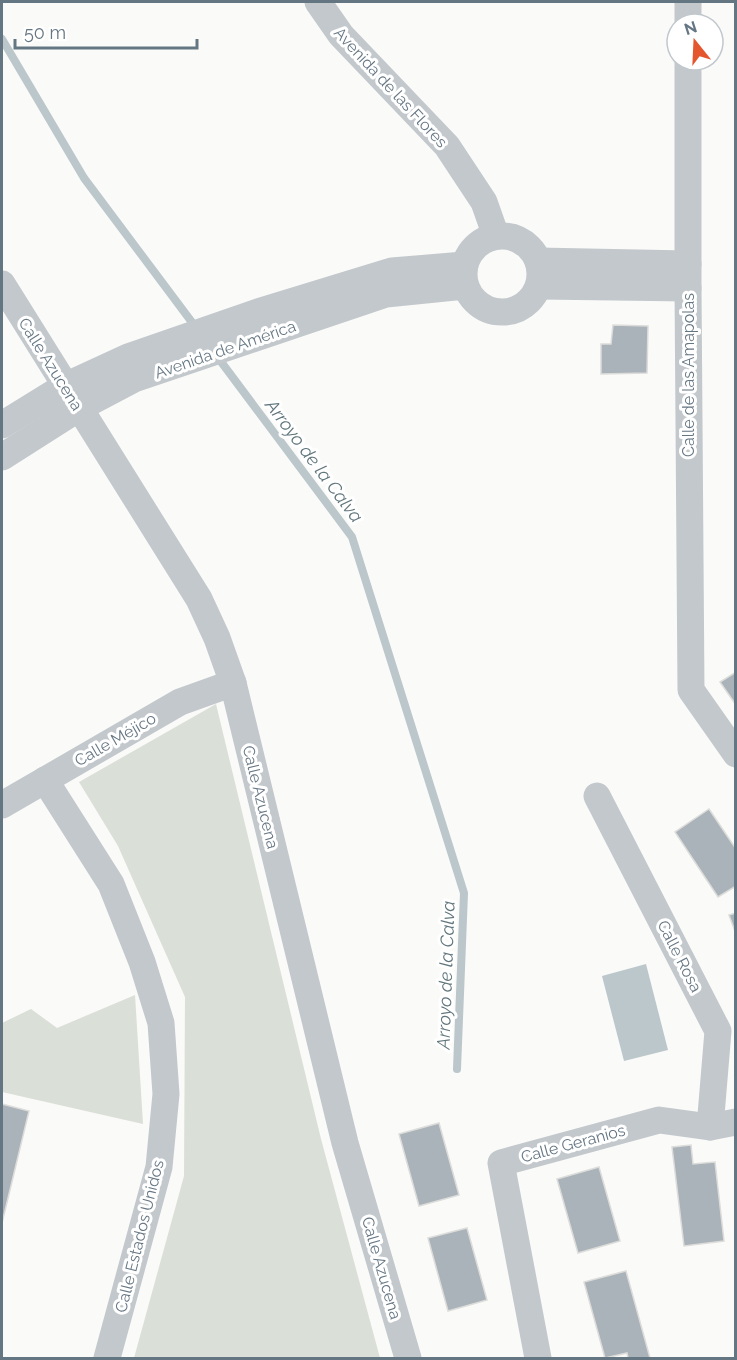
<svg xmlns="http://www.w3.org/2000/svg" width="737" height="1360" viewBox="0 0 737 1360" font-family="Raleway,sans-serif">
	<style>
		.green { fill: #dadfd7 }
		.water { fill: #bbc7cb }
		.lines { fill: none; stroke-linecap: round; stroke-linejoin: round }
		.stream { stroke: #bbc7cb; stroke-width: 8 }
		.building { fill: #aab3b9; stroke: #dcdcda; stroke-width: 1.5 }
		.street { stroke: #c3c8cc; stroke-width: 27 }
		.labels { text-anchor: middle; stroke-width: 6; stroke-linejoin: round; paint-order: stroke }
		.street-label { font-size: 16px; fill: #657683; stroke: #fff }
		.water-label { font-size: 18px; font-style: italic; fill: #60757c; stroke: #fff }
	</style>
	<rect width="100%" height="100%" fill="#fafaf8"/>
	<g class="green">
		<polygon points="216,704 321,1139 380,1358 134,1358 184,1176 185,997 118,846 79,782"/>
		<polygon points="135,995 143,1124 2,1092 2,1023 31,1009 57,1028"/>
	</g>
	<polygon class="water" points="646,964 668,1050 624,1061 602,976"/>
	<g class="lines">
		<g class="stream">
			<polyline points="2,39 84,178 197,329"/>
			<polyline points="216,355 352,537 464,893 457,1069"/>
		</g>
	</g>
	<g class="building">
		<polygon points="613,325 648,326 647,373 601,374 601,344 611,344"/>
		<polygon points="736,672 736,705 720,682"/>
		<polygon points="709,809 736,849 736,886 718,897 675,832"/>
		<polygon points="736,913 736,934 729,915"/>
		<polygon points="2,1104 29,1111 2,1223"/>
		<polygon points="439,1123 459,1195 419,1206 399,1134"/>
		<polygon points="691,1145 693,1164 715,1162 724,1241 684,1246 672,1147"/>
		<polygon points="599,1167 620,1241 578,1253 557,1179"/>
		<polygon points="467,1228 487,1300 448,1311 428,1238"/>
		<polygon points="626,1271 650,1358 628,1358 627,1353 605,1358 584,1282"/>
	</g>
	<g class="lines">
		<g class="street">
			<polyline points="318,2 341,35 447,146 484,202 496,236"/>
			<polyline points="688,24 688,2"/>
			<polyline points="688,60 688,288 691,690 736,754"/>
			<circle cx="502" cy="274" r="38"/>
			<polyline points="538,261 688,264"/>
			<polyline points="2,284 199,599 217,638 233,683 345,1143 408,1358"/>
			<polyline points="539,286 688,288"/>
			<polyline points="2,425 65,386 128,357 258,312 392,271 464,265"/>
			<polyline points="2,457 79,408 134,379 386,294 465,286"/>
			<polyline points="45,780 111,884 142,962 161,1023 166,1094 159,1167 107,1358"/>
			<polyline points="597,796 718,1031 710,1127"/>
			<polyline points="2,805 180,702 233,683"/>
			<polyline points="538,1358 501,1163 659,1120 710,1127 736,1122"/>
		</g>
	</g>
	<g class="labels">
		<g class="street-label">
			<text transform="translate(391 87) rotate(47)" y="6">Avenida de las Flores</text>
			<text transform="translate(225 349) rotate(-19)" y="6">Avenida de América</text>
			<text transform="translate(51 364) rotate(58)" y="6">Calle Azucena</text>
			<text transform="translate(688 375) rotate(-90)" y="6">Calle de las Amapolas</text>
			<text transform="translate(115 739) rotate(-30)" y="6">Calle Méjico</text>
			<text transform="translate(261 797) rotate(76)" y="6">Calle Azucena</text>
			<text transform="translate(680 956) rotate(63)" y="6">Calle Rosa</text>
			<text transform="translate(573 1143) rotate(-15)" y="6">Calle Geranios</text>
			<text transform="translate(139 1236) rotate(-76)" y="6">Calle Estados Unidos</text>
			<text transform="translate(382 1268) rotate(74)" y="6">Calle Azucena</text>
		</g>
		<g class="water-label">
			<text transform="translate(314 461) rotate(53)" y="6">Arroyo de la Calva</text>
			<text transform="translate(446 975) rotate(-88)" y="6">Arroyo de la Calva</text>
		</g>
	</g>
	<rect width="737" height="1360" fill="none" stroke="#657683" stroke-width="6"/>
	<g transform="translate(695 42) rotate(342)"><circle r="28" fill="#ffffff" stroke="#c1c8cd" stroke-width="1.5"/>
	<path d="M0-4.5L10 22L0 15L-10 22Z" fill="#e4572e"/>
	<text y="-9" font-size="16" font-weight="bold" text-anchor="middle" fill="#657683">N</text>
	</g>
	<path d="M15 39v9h182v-9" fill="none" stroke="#657683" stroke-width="3"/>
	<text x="24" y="39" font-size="18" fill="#657683" stroke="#ffffff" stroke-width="4.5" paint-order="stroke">50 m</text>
</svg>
